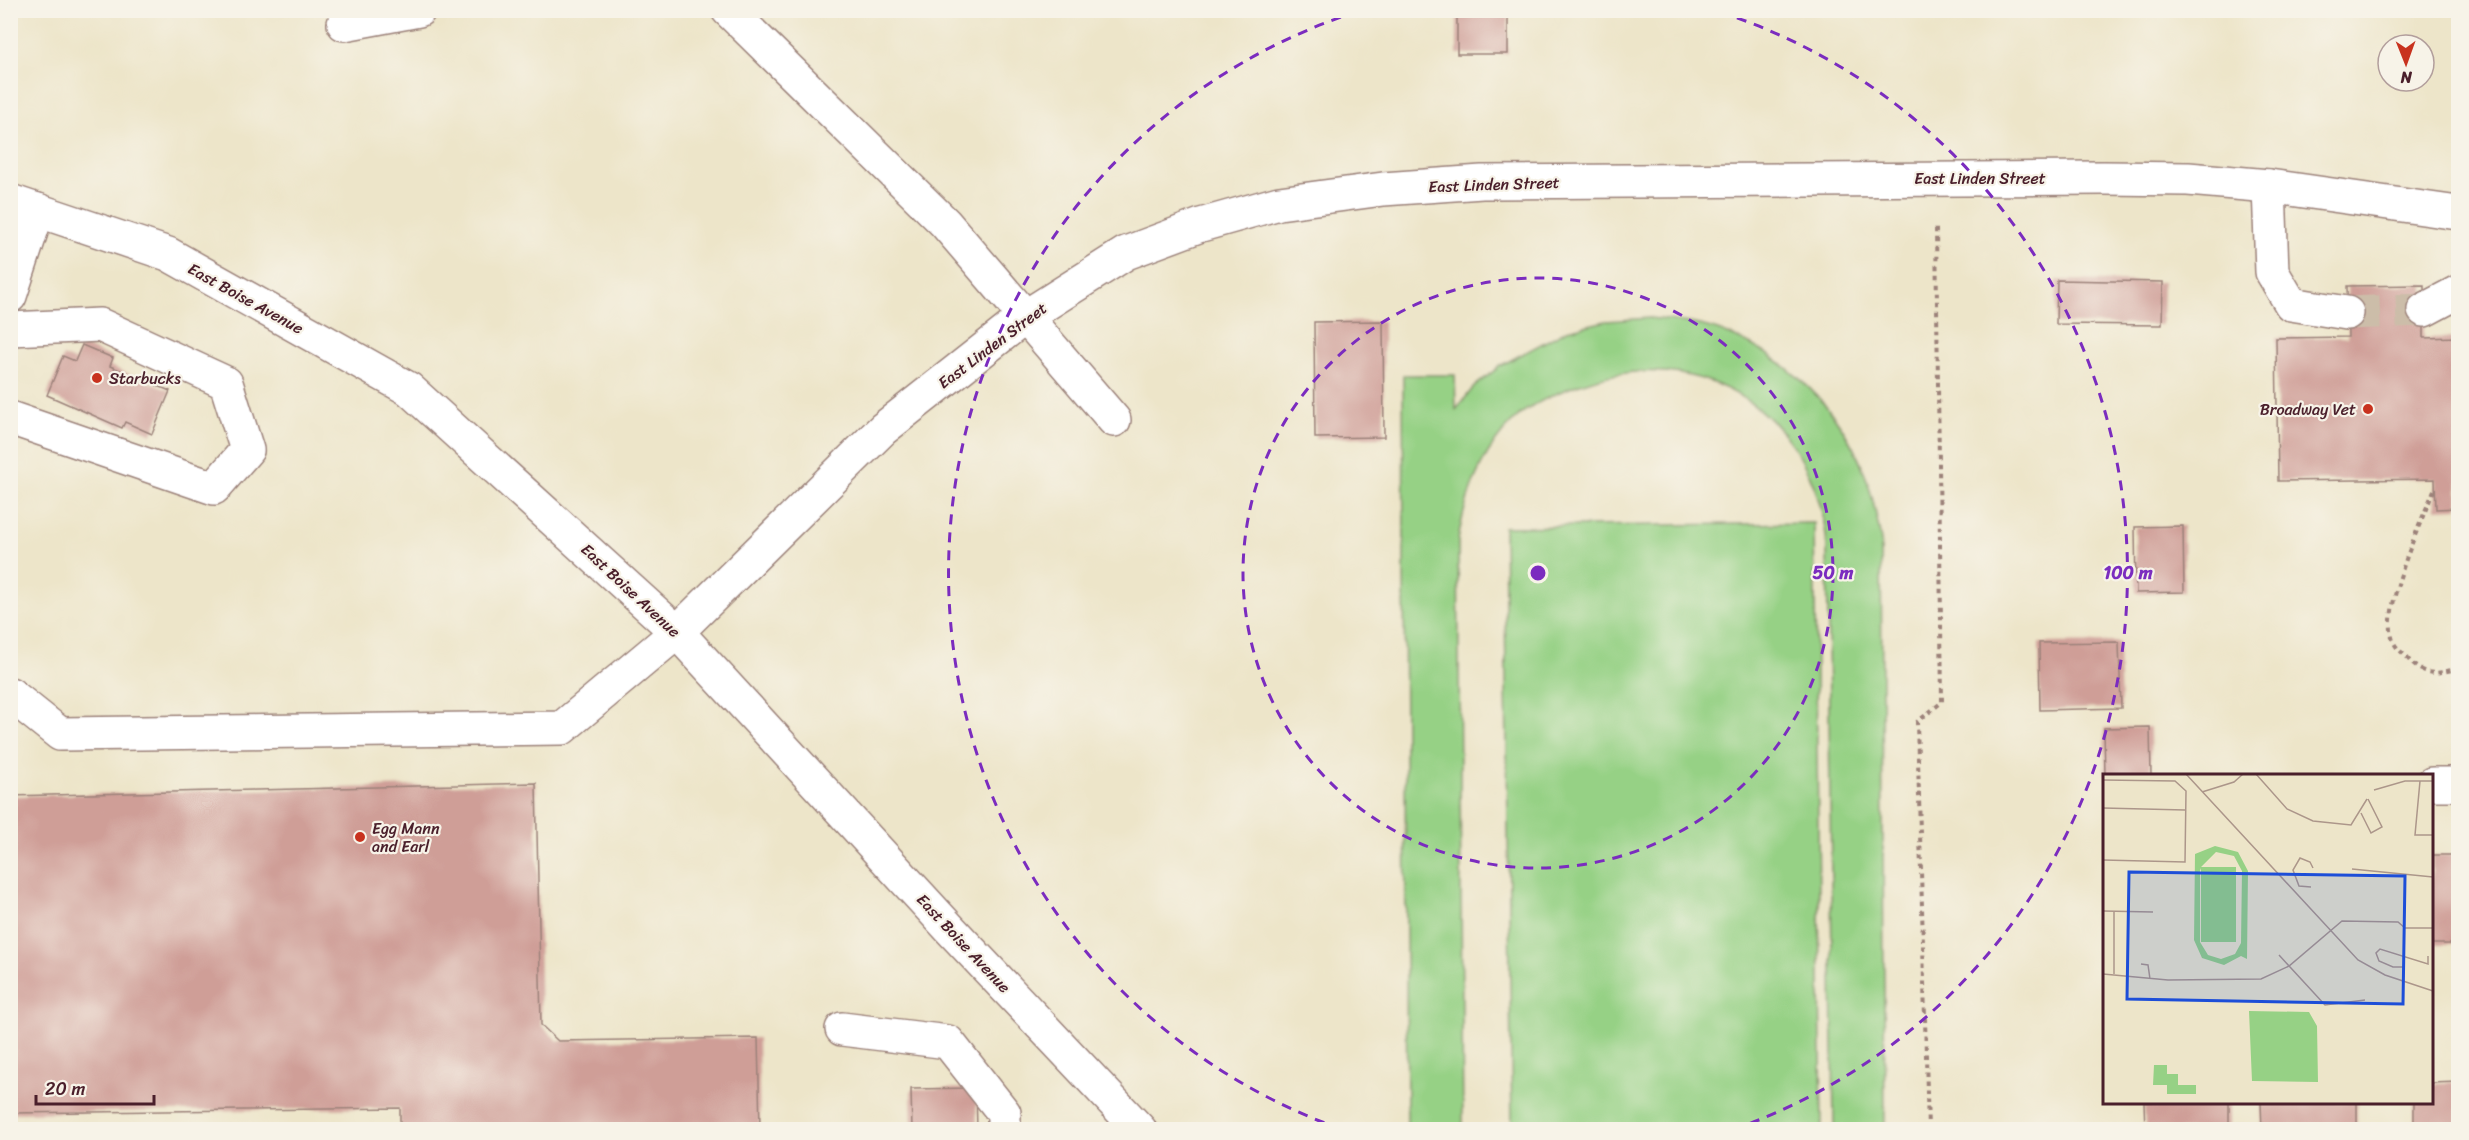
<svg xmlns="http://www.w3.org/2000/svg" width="2469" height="1140" viewBox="0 0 2469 1140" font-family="Sriracha,sans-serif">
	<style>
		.green { fill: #96d185; stroke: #707858; stroke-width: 1.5 }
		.building { fill: #cf9e97 }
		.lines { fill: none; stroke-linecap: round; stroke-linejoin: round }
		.minor-tunnel { stroke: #ccbda9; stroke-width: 33; stroke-dasharray: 33 16; stroke-linecap: butt }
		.minor-casing { stroke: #9c827a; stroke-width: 36 }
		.path { stroke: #9c827a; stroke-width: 4; stroke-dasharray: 4.5 4.5; stroke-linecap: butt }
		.minor { stroke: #fff; stroke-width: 33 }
		.ring { fill: none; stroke: #7b2cbf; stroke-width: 3; stroke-dasharray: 10 8 }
		.poi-dot { fill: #c8321e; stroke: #f7f3e8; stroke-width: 2 }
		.labels { text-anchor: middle; stroke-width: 4.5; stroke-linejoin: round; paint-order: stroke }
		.street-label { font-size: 16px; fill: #4a1f2b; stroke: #f7f3e8 }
		.poi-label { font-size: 16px; fill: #4a1f2b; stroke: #f7f3e8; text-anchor: start }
		.inset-road { fill: none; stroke: #ac968a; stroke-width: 1.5 }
		.view { fill: #1d4ed8; fill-opacity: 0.15; stroke: #1d4ed8; stroke-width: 3 }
		.inset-edge { fill: none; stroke: #4a1f2b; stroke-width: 3 }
		.centre { fill: #7b2cbf; stroke: #f7f3e8; stroke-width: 3 }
		.ring-label { font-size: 18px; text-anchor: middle; font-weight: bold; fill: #7b2cbf; stroke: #f7f3e8; stroke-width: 4.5; stroke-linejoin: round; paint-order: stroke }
	</style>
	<rect width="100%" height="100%" fill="#f7f3e8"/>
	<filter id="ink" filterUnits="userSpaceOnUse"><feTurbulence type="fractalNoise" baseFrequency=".0167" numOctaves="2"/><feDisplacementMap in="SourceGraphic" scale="12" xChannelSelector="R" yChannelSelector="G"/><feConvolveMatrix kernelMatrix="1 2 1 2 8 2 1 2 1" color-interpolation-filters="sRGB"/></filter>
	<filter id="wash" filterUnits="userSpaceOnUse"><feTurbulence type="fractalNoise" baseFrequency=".008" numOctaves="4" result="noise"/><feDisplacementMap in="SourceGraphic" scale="24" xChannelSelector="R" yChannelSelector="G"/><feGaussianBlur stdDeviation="1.35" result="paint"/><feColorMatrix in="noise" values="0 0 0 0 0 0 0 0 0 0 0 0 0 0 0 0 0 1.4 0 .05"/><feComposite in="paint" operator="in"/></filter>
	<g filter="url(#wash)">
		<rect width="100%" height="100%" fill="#ede5c9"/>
		<g class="green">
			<path d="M1650 318C1675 321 1700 323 1723 332 1788 357 1840 408 1865 474 1873 496 1877 518 1881 541L1885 1129H1834L1827 546C1817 415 1701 339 1577 385 1558 392 1528 406 1514 420 1480 453 1465 496 1458 541L1463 1129H1407L1403 375H1455L1456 410 1473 388 1500 366 1567 330 1606 321Z"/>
			<polygon points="1814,523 1822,1129 1512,1129 1504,527"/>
		</g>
		<g id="blocks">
			<g class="building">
				<rect x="1457" y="10" width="51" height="44"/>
				<polygon points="2057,280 2163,282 2162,325 2056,324"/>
				<polygon points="2424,285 2424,338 2458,337 2458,508 2436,509 2435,479 2278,481 2276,338 2348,337 2347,286"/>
				<polygon points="1383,321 1384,437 1315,438 1314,322"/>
				<polygon points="82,345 113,358 110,366 170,391 152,434 125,422 122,428 47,395 63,356 75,361"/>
				<polygon points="2183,526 2184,592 2136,593 2135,527"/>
				<polygon points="2119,642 2121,708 2040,710 2039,643"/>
				<polygon points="2150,727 2151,776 2105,776 2104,728"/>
				<polygon points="536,783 541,1025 558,1041 758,1038 760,1130 400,1130 400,1108 10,1113 10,796"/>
				<rect x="2432" y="855" width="26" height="89"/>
				<polygon points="2458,1082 2458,1130 2414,1130 2414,1102 2432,1102 2432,1083"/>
				<polygon points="976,1088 977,1130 912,1130 911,1089"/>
				<polygon points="2144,1102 2229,1102 2229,1130 2145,1130"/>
				<polygon points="2261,1102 2357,1102 2357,1130 2262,1130"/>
			</g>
		</g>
	</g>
	<g filter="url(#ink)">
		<use href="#blocks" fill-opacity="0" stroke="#9c827a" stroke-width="1.5"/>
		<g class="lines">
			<polyline class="minor-tunnel" points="2347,313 2424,310"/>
			<g class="minor-casing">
				<g id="minor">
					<polyline points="728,10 945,223 1114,420"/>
					<polyline points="344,24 419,10"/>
					<polyline points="2269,186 2272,272 2291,304 2347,313"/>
					<polyline points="10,201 168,254 409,389 677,632 952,931 1140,1130"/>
					<polyline points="10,296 38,210"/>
					<polyline points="2424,310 2458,292"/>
					<polyline points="10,329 100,325 226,383 247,450 214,488 10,418"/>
					<polyline points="10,694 60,734 562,728 677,632 883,429 1025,317 1126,253 1201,225 1279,203 1383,189 1482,182 2104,178 2188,179 2269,186 2458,213"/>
					<polyline points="2432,784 2458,784"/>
					<polyline points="842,1029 948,1042 1004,1113 1004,1130"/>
				</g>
			</g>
			<g class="path">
				<path d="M2434 490C2421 522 2379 611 2394 643 2397 649 2405 655 2409 660 2423 677 2439 674 2458 668"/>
				<polyline points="1928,1130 1917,722 1942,702 1936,227"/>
			</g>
			<use href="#minor" class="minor"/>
		</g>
	</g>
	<g class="ring">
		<circle cx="1538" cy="573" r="295"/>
		<path d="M1341 1129A590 590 0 0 1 1356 12M1720 12A590 590 0 0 1 1735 1129"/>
	</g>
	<g class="poi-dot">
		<circle cx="97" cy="378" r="6"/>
		<circle cx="2368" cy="409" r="6"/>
		<circle cx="360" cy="837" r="6"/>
	</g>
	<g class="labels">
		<g class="street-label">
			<text x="1980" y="184">East Linden Street</text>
			<text transform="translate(1494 184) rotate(-2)" y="6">East Linden Street</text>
			<text transform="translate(246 298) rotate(29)" y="6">East Boise Avenue</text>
			<text transform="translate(992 345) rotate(-37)" y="6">East Linden Street</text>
			<text transform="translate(631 590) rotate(43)" y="6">East Boise Avenue</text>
			<text transform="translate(964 943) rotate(47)" y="6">East Boise Avenue</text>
		</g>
		<g class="poi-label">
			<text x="109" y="384">Starbucks</text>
			<text x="2356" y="415" text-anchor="end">Broadway Vet</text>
			<text x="372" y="834">Egg Mann<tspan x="372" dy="18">and Earl</tspan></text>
		</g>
	</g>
	<g transform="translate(2103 774)">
		<rect width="330" height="330" fill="#ede5c9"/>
		<path d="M112 72 135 78 145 97 144 185 138 182 121 191 99 184 91 166 92 80ZM113 78 131 82 139 97 138 169 132 180 118 185 105 181 97 168V97L98 94V168H133V93H98ZM146 237 206 238 214 252 215 308 149 307ZM51 291H64V300H75V311H93V320H64V311H50Z" fill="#96d185" fill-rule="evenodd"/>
		<path class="inset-road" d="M83 0 255 186 282 201 330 217M153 0 184 35 210 47 248 51 264 25M0 6 72 7 83 17 82 88 0 86M317 7 312 61H330M271 16 302 7H330M99 18 131 8 140 0M0 34 82 36M258 39 268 59 279 53 265 25M249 95 330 103M208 113 196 112 190 96 197 84 207 88 210 94M0 137 50 138M176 181 222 231 262 226M38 190 45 191 47 205M301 193H290L276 187 273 179 277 175 325 190V182M0 200 65 206 158 205 186 192 239 147 295 148 302 154H330M11 200V137"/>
		<path class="view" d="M26 98 302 102 300 230 24 225Z"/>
		<rect width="330" height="330" class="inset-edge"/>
	</g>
	<circle cx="1538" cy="573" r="9" class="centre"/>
	<g class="ring-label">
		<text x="1833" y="579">50 m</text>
		<text x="2128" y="579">100 m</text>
	</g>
	<rect width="2469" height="1140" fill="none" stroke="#f7f3e8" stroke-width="36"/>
	<g transform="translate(2406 63) rotate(179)"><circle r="28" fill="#f7f3e8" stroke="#b29e9c" stroke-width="1.5"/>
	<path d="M0-4.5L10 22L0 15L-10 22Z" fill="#c8321e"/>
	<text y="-9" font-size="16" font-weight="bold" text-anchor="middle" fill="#4a1f2b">N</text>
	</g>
	<path d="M36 1095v9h118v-9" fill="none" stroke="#4a1f2b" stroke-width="3"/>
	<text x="45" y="1095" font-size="18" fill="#4a1f2b" stroke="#f7f3e8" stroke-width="4.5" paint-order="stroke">20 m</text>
</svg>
